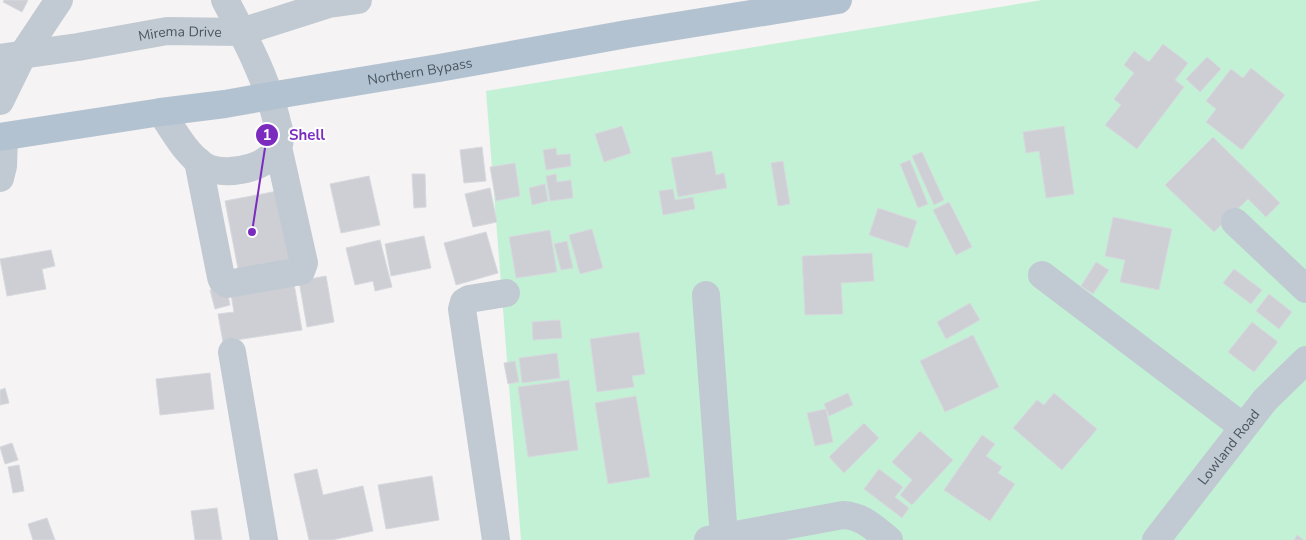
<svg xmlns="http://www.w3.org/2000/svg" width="1306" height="540" viewBox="0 0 1306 540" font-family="'Nunito Sans',sans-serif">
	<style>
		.green { fill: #c3f1d5 }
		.building { fill: #cdcfd5; stroke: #d7d9de }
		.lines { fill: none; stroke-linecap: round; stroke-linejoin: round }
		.minor { stroke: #c1cad2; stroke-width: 28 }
		.major { stroke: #b3c2d1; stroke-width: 28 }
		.labels { text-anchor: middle; stroke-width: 4; stroke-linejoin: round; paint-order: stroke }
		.street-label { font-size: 14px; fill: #4a5661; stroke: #fff }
		.leader { fill: none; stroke: #7b2cbf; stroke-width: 2 }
		.callout-dot { fill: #7b2cbf; stroke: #fff; stroke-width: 2 }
		.mark-label { font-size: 15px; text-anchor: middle; font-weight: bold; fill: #fff }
		.callout-label { font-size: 15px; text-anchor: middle; font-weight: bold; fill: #7b2cbf; stroke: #fff; stroke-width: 4; stroke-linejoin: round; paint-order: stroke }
	</style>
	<rect width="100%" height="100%" fill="#f5f3f3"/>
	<polygon class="green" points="1042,0 1306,0 1306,540 521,540 486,91"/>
	<g class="building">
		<polygon points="4,0 28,0 22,12 3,2"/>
		<polygon points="1163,44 1188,63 1175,80 1184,87 1137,149 1105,125 1121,105 1114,99 1134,73 1124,65 1134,51 1149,62"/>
		<polygon points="1207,57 1221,69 1200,92 1186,79"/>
		<polygon points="1251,68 1285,95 1242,150 1206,122 1216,109 1206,101 1231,69 1243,78"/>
		<polygon points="622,126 631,153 604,162 595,134"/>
		<polygon points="1064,126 1074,194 1046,198 1039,151 1026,153 1023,132"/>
		<polygon points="1213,137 1280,203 1266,217 1248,199 1214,232 1165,185"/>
		<polygon points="482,147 486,181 464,183 460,150"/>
		<polygon points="556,148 557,155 570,154 571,166 546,170 543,150"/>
		<polygon points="712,151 716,175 724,173 727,188 678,197 671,158"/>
		<polygon points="922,152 944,200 934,205 912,156"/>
		<polygon points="910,160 928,204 918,208 900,164"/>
		<polygon points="783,161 790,204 778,206 771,163"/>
		<polygon points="515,163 520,196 496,201 490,167"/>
		<polygon points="412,174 425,174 426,207 414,208"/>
		<polygon points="556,174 557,182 571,180 573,198 550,201 546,176"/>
		<polygon points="369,176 380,225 341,233 330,184"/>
		<polygon points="545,184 548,201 532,205 529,188"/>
		<polygon points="490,188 497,222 473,227 465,194"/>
		<polygon points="673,189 675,200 693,197 695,209 663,215 659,191"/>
		<polygon points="283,190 298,268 240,279 225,201"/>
		<polygon points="949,202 972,247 956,255 933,210"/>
		<polygon points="878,208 917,221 908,248 869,235"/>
		<polygon points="1113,217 1172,229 1159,290 1120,282 1125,260 1105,256"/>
		<polygon points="592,229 603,268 580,274 569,235"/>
		<polygon points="550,230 557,272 516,278 509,237"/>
		<polygon points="486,232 498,273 456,285 444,243"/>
		<polygon points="424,236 431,268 391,276 385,244"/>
		<polygon points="380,240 392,287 375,291 373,281 355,285 346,248"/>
		<polygon points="567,241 573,268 561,270 554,244"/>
		<polygon points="51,250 55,266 42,269 46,289 7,296 0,259"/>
		<polygon points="872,253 874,281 841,283 843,314 805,315 802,256"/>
		<polygon points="1096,262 1109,270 1093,294 1081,286"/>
		<polygon points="1234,269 1262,290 1251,304 1223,283"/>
		<polygon points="326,276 334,322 307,327 299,281"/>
		<polygon points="293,278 302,330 223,342 218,314 234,312 230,288"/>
		<polygon points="226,286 230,305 215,309 210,290"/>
		<polygon points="1269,294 1292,312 1279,329 1256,311"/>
		<polygon points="970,303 980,320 946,339 937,322"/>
		<polygon points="560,320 562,338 533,340 532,322"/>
		<polygon points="1252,322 1278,342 1254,372 1228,352"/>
		<polygon points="639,332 645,374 632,376 634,387 597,392 590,339"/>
		<polygon points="973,335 999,387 945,412 920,361"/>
		<polygon points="557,353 560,378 522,383 519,358"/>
		<polygon points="515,361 519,382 508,384 504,363"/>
		<polygon points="210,373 214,409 160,415 156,379"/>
		<polygon points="569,380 578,450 528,457 518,387"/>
		<polygon points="5,388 9,403 0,405 0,390"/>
		<polygon points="848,393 853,405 829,416 824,404"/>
		<polygon points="1054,393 1097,429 1062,470 1013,428 1037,400 1044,405"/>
		<polygon points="636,396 650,477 608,484 595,403"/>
		<polygon points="826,409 833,442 815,446 807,413"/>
		<polygon points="864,423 879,438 844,473 829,457"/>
		<polygon points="920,431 953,460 912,505 900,495 912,480 892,462"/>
		<polygon points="982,435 995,444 986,456 1002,467 998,473 1015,484 990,521 944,490"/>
		<polygon points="12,443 18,460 5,464 0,447"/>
		<polygon points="19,465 24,491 13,493 8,467"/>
		<polygon points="317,469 323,495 363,486 373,531 332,540 309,540 294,474"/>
		<polygon points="879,469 903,487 895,497 909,508 902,518 864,489"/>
		<polygon points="432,476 439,520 386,529 378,485"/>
		<polygon points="217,508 222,540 195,540 191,511"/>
		<polygon points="47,518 55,540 33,540 28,524"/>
		<polygon points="1297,535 1304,540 1294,540"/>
	</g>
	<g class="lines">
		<g class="minor">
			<path id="s1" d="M0 58 78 47 167 31 241 32 329 4 358 0"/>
			<polyline points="0,101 23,54 59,0"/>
			<path d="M161 112C173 130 187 156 206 167 228 178 280 167 280 137 280 131 277 124 276 118 266 77 245 38 225 0"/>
			<polyline points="198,161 221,277 222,280 227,284 296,272 301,271 304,263 278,147"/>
			<polyline points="0,178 3,166 4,137"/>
			<polyline points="1235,222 1306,289"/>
			<polyline points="1042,275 1243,427"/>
			<polyline points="706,295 724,537"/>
			<polyline points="232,352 264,540"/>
			<polyline points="496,540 462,309 464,302 469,299 506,293"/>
			<path d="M708 540 843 515C863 516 874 528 889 540"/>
			<path id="s2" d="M1156 540 1265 400 1306 360"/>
		</g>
		<path class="major" id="s3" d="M0 137 161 112 225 104 270 96 439 68 627 34 838 0"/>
	</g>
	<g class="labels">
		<g class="street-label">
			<text dy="5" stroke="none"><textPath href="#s1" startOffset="182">Mirema Drive</textPath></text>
			<text dy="5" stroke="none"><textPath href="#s3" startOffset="425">Northern Bypass</textPath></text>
			<text dy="5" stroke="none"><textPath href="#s2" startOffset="118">Lowland Road</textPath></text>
		</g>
	</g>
	<path class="leader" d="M252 232L267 135"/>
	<g class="callout-dot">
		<circle cx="252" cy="232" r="5"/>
		<circle cx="267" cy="135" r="12"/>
	</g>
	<g class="mark-label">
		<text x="267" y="140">1</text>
	</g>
	<g class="callout-label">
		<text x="307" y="140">Shell</text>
	</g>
</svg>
